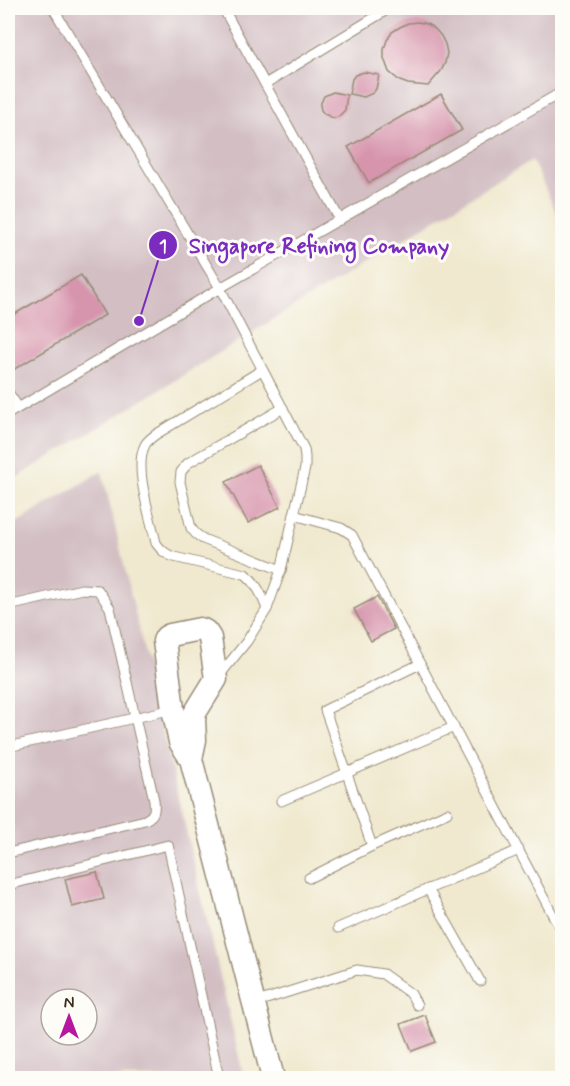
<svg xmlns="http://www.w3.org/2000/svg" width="570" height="1086" viewBox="0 0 570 1086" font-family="Mynerve,sans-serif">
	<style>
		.industrial { fill: #d2bec3; fill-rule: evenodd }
		.building { fill: #d795ad }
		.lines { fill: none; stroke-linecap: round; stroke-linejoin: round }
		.service-casing { stroke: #968a76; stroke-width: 11 }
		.tertiary-casing { stroke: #968a76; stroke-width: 25 }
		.service { stroke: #fff; stroke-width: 9 }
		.tertiary { stroke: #fff; stroke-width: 22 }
		.leader { fill: none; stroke: #7b2cbf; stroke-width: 2 }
		.callout-dot { fill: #7b2cbf; stroke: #fdfcf7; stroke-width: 2 }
		.mark-label { font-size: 18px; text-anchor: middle; font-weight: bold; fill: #fff }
		.callout-label { font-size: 22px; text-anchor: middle; font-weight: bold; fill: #7b2cbf; stroke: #fdfcf7; stroke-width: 6; stroke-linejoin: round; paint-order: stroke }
	</style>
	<rect width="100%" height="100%" fill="#fdfcf7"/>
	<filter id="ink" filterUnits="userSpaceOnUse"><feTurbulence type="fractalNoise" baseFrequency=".0167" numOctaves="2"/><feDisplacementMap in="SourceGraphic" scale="12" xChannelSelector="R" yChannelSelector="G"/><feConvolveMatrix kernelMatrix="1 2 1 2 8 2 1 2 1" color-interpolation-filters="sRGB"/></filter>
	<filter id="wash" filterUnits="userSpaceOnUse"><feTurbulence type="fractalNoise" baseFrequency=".008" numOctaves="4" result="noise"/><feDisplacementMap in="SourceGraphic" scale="24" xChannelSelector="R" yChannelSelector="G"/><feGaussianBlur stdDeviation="1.35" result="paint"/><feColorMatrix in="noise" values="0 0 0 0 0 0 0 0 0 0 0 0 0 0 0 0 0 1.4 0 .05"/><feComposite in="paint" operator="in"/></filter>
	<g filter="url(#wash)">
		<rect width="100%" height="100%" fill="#f0e9cf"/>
		<g class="industrial">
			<polygon points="8,8 562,8 562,225 532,160 8,483"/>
			<path d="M102 471 244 1078H8V528ZM51 999H87V1035H51Z"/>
		</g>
		<g id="blocks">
			<g class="building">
				<polygon points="418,22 427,24 435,29 441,36 445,44 447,53 445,63 441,71 428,86 408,84 400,81 389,72 384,58 384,49 387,40 392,32 400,27 408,23"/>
				<polygon points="364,72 379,75 376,89 373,93 364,97 349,94 352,79 355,75"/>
				<polygon points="333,92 347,95 345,110 338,117 333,118 324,114 321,110 320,105 324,96"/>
				<polygon points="441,94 462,130 369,183 348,147"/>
				<polygon points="81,275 105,315 8,373 8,318"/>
				<polygon points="258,465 280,507 248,523 226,482"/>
				<polygon points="377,597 394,629 371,641 354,609"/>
				<polygon points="97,872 104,899 72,907 65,879"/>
				<polygon points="425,1015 436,1042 412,1051 401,1024"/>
			</g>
		</g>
	</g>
	<g filter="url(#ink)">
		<use href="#blocks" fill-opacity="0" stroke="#968a76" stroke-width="1.5"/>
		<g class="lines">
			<g class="service-casing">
				<g id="service">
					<polyline points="53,8 220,288 304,449 305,457 305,468 281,570 267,609 247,641 219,676"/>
					<polyline points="223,8 340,220"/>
					<polyline points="265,84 390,8"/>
					<path d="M262 370 155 435C151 438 147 441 145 445 133 468 151 518 156 543 161 550 165 554 174 557L245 574C257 583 262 596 267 609"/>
					<polyline points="8,392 18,407"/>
					<polyline points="8,414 220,288 562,92"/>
					<polyline points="294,515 341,528 352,535 557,923"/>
					<polyline points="281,570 203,539 196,534 191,528 180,482 181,472 188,463 283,408"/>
					<path d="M8 606 82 589 98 590 110 608 154 800C155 810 155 815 145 820L8 853"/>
					<polyline points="8,747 173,709"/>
					<polyline points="281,801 454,727"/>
					<polyline points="372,846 325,710 420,664"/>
					<polyline points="309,878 372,846 447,813"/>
					<polyline points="8,885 168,845 219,1078"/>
					<polyline points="428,889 480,981"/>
					<polyline points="338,928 519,850"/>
					<polyline points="254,1003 357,970 383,974 411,994 417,1005"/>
				</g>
			</g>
			<g class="tertiary-casing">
				<path id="tertiary" d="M191 759 195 740 194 720 195 713 216 679 210 638C207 633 206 630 200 629L170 635 166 637 164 641 173 709 180 742 191 759 273 1078"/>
			</g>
			<use href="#service" class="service"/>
			<use href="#tertiary" class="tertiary"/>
		</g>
	</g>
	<path class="leader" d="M139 321L163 245"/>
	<g class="callout-dot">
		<circle cx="139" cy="321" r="6"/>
		<circle cx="163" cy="245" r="15"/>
	</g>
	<g class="mark-label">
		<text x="163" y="252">1</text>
	</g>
	<g class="callout-label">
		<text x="319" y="253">Singapore Refining Company</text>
	</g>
	<rect width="570" height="1086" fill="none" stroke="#fdfcf7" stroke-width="30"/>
	<g transform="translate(69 1017)"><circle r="28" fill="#fdfcf7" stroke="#afa8a0" stroke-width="1.5"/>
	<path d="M0-4.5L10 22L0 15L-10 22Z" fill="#b5179e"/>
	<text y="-9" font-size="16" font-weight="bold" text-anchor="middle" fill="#3b2a1e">N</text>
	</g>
</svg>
